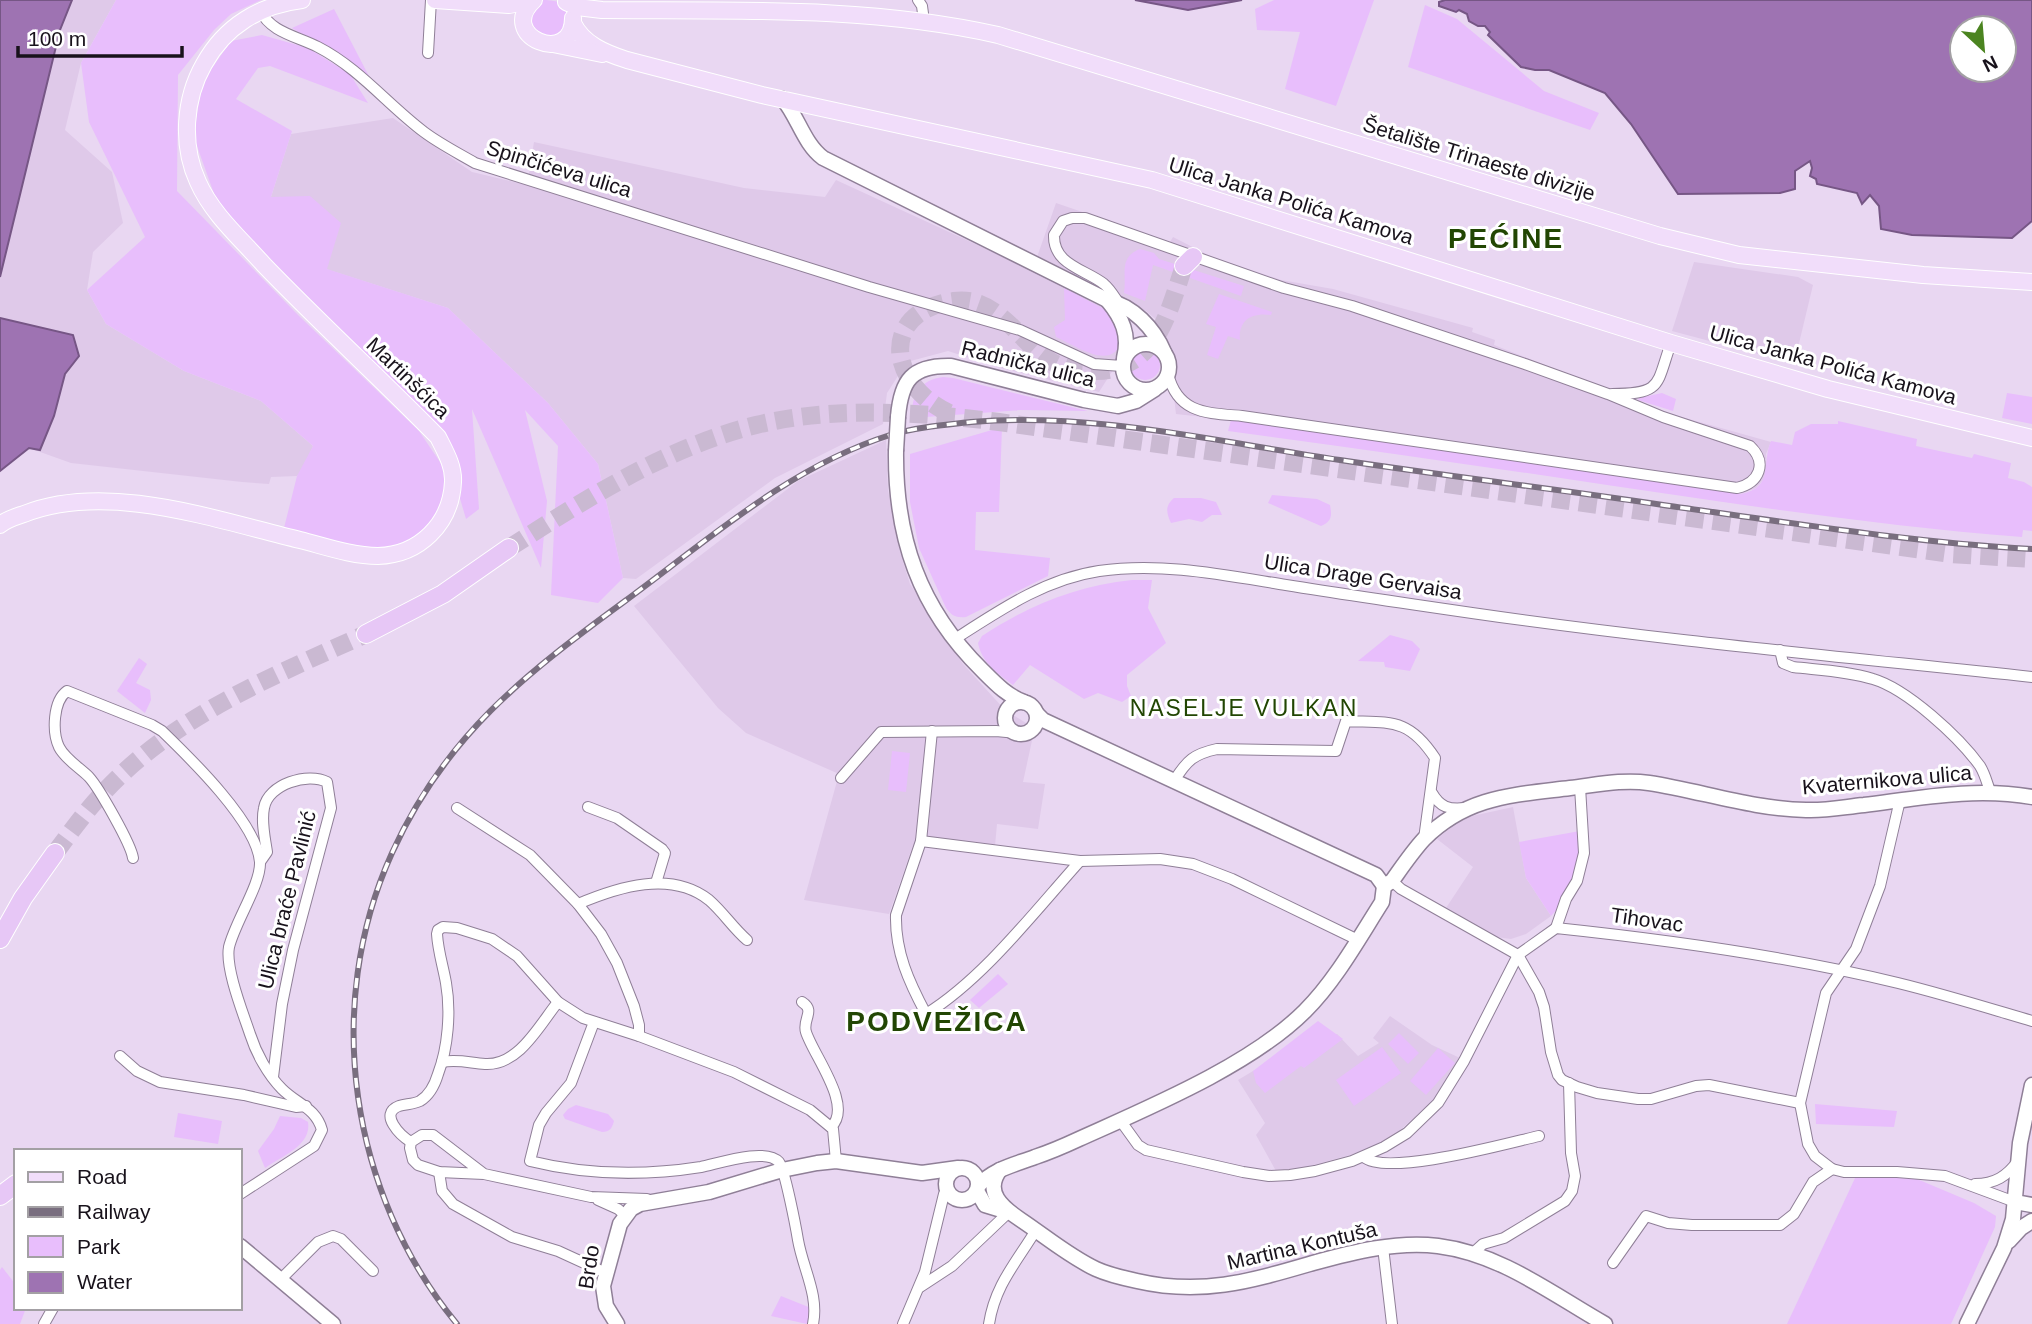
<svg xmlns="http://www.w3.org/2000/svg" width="2032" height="1324" viewBox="0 0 2032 1324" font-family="Helvetica,sans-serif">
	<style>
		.built { fill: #dfc9e9 }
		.green { fill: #e8befc }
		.water { fill: #9e73b2; stroke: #765685; stroke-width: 2; fill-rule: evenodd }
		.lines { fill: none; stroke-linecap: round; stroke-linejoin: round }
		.highway-tunnel { stroke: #cab9d2; stroke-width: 18; stroke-dasharray: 18 9; stroke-linecap: butt }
		.street-casing { stroke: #8f7f97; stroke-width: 12 }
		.secondary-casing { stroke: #8f7f97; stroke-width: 17 }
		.primary-casing { stroke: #fff; stroke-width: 18 }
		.highway-casing { stroke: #fff; stroke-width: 20 }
		.street { stroke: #fff; stroke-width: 10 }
		.secondary { stroke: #fff; stroke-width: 14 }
		.primary { stroke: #f1ddfa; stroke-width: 16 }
		.highway { stroke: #e7c7f6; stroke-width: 18 }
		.rail-casing { stroke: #796e7f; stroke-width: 6 }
		.rail { stroke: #fff; stroke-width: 3.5; stroke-dasharray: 10; stroke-linecap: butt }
		.secondary-bridge-casing { stroke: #8f7f97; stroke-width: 17; stroke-linecap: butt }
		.secondary-bridge { stroke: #fff; stroke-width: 14 }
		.labels { text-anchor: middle; stroke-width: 6; stroke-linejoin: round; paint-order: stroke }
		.street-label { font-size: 21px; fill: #18121b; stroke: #fff }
		.neighbourhood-label { font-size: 23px; letter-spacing: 2px; fill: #224603; stroke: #fff }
		.district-label { font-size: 28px; font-weight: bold; letter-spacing: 2px; fill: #224603; stroke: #fff }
	</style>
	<rect width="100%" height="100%" fill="#e9d7f2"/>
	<g class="built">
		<polygon points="72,0 116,0 81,63 65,130 112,172 123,223 93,252 87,290 106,324 184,371 261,401 313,446 304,468 297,476 271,477 269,484 242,482 71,463 29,448 65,374 79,356 73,335 0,318 0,277 60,30"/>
		<polygon points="393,118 472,172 527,185 534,142 744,188 825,197 836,180 1108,305 1122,356 1099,392 997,367 948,351 907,362 887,393 883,424 775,478 636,579 623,578 598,464 548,403 448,308 326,269 271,197 291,134"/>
		<polygon points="1056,203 1170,242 1173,237 1210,256 1281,280 1333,289 1473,328 1472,332 1495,340 1494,345 1671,414 1771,442 1766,454 1767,470 1763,480 1756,488 1741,494 1231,420 1176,414 1166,328 1146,311 1036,260"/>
		<polygon points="1694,262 1798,277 1813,285 1795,360 1781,360 1672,331"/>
		<polygon points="886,440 888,490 900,552 910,584 963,664 1005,710 1042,733 1033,736 1023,782 1045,784 1038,829 997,824 995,846 913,845 889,914 804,900 839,774 746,733 718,708 634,606 798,481"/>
		<polygon points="1513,807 1526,878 1551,916 1526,934 1511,939 1496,937 1446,908 1473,867 1437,839 1455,824 1472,816"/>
		<polygon points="1390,1016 1432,1045 1460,1058 1435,1099 1398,1132 1376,1145 1350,1155 1306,1167 1276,1171 1256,1135 1265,1123 1238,1080 1253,1071 1337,1034 1358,1056 1379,1043 1373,1038"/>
	</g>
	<g class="green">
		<polygon points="116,0 261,0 231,14 214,30 178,75 177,191 298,315 419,431 440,462 446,475 444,495 438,513 424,532 389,551 283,532 297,476 313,446 261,401 184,371 106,324 87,290 145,237 89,122 81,63"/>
		<path d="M541 0C569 0 569 9 564 33L539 39 527 16Z"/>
		<polygon points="1274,0 1374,0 1336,106 1285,89 1300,32 1257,30 1255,9"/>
		<polygon points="1425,5 1457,19 1544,91 1599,113 1590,130 1408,67"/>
		<polygon points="334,9 372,82 334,54 292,28"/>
		<polygon points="262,35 308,48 350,74 368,103 270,66 258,68 236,99 292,131 271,197 310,196 341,223 327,269 448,308 548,403 598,464 623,578 598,603 551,595 558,446 525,410 547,501 541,568 472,409 479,509 466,519 439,427 341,334 282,275 217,202 193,135 203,81 231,41"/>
		<path d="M1140 249 1154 253 1159 259 1244 286 1241 296 1153 265 1145 301 1124 293C1127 275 1118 257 1140 249Z"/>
		<path d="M1064 288 1112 313 1117 321 1120 344C1110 371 1073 344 1056 337L1054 327 1065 320Z"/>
		<path d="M1219 294 1272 312 1271 315C1252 312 1238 320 1240 340L1228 336 1218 359 1207 355 1216 327 1206 324Z"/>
		<circle cx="1145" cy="365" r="15"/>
		<path d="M943 377 953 378 1088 411 1020 410 912 418C911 395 920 380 943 377Z"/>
		<polygon points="1662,393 1676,399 1673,411 1638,400 1639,398"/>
		<polygon points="2007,393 2032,397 2032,424 2002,418"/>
		<path d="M1231 420 1741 494C1775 487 1761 463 1771 441L1792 445 1795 432 1811 424H1838V421L1917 439 1916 446 1972 458 1974 454 2011 463 2008 478 2024 482 2032 487V531L2023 530 2022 537C1865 525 1710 500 1554 477 1445 461 1337 446 1228 431Z"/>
		<path d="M1002 427 999 512H976L975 550 1050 558 1048 576 966 617C956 618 952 616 946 608L919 548 910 502V454Z"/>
		<path d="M1272 495 1317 499 1330 505C1332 516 1332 521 1321 526L1268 503Z"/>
		<path d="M1174 498H1201L1216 502 1222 515H1212L1202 522 1189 519 1171 523C1166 512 1165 506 1174 498Z"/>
		<path d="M1132 580H1152L1148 608 1166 643 1127 675V686L1131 696 1122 702 1098 693 1084 699 1030 665 1013 685C997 673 982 663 978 643L982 636C1029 605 1076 586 1132 580Z"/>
		<polygon points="1390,635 1412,641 1420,649 1410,671 1385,667 1384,662 1358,661"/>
		<polygon points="139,658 147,664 136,683 150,690 151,700 145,713 117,691"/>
		<polygon points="892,751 910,753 906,792 888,790"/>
		<path d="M1580 831C1580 862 1574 893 1551 916L1526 878 1519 842Z"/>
		<polygon points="998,974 1008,984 979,1008 970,1000"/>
		<polygon points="1318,1021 1343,1039 1304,1068 1301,1066 1265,1093 1256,1083 1253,1071"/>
		<polygon points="1399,1033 1419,1053 1408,1064 1388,1044"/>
		<polygon points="1382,1047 1401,1073 1354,1106 1336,1080"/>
		<polygon points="1438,1048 1455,1063 1426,1095 1410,1081"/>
		<polygon points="1815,1104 1897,1111 1894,1127 1816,1124"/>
		<path d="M576 1105 608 1114 614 1121C612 1128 610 1132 602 1132L565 1119 563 1115 568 1109Z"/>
		<polygon points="178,1113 222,1121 218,1144 174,1137"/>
		<path d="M280 1116 301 1118 308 1122C312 1145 282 1156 265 1168L258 1151 274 1129Z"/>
		<polygon points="1856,1176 1917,1179 1974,1203 1996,1216 1995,1227 1951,1324 1787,1324"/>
		<polygon points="2,1267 16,1285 16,1308 26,1308 20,1324 0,1324 0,1270"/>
		<polygon points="781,1296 811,1308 807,1324 771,1316"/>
	</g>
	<g class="water">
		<polygon points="0,0 72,0 60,30 0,277"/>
		<polygon points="1135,0 1242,0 1188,10"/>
		<path d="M1445 0H2032V221L2012 238 1912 235 1881 229 1879 206 1870 195 1862 204 1857 193 1817 184 1816 179 1810 176 1812 168 1810 161 1795 171V189L1780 193 1678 194 1631 124 1605 93 1549 70H1535L1521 67 1488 35 1490 32 1485 26H1478L1469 21 1467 14 1459 10 1456 12 1439 6V2ZM2004 28V70H1962V28Z"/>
		<polygon points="0,318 73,335 79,356 65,374 54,416 40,450 29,448 0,471"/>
	</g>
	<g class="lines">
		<g class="highway-tunnel">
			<path d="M949 413C887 384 879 311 954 301 995 295 1018 339 1046 358 1061 369 1079 372 1097 371 1157 369 1168 313 1184 266"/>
			<path d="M509 548C586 499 665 448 756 425 834 406 920 412 999 422L1951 554 2032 559"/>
			<path d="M55 853C70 833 85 812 102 794 174 716 271 677 366 634"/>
		</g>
		<g class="street-casing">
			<g id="street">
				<polyline points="918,0 922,6 924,21"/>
				<path d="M260 10C271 33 297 36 318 47 359 68 388 105 424 132 440 144 458 153 475 163L869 287 1020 330 1094 364 1122 366"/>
				<polyline points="428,53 431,0"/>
				<path d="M1118 302C1114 296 1110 289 1104 284 1085 269 1053 265 1054 235L1063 221 1072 218H1085L1284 288 1352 306 1525 364 1608 394 1663 417 1750 446C1768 463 1759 483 1737 488L1242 416C1207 413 1178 414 1168 374"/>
				<path d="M1612 394C1663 394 1656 385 1671 343"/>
				<path d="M955 639C1000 610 1045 579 1099 571 1162 562 1224 575 1286 585 1348 595 1410 604 1472 613 1658 640 1845 657 2032 677"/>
				<path d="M1780 650 1783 663 1793 667C1819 670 1848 671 1873 679 1907 689 1959 737 1980 766 1985 774 1987 783 1990 791"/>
				<path d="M932 731 921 841 896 915C895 952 909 982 926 1014 983 979 1035 911 1080 861"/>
				<polyline points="841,778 881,732 996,731 1017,733"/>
				<path d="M1174 781C1187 760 1194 754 1217 749L1336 751 1346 721C1390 723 1408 717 1435 758L1424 839"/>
				<path d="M1432 793C1440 807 1449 810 1465 808"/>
				<polyline points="1900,800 1880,886 1856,949 1826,993 1800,1103 1808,1144 1815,1156 1832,1169 1844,1172 1897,1172 1945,1176 2015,1202"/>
				<polyline points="588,807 617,818 662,849 665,853 656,883"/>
				<polyline points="457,808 530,855 578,904 601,934 617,963 634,1006 639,1025 639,1036"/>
				<polyline points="921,841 1080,861 1160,859 1193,864 1232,879 1358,940"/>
				<path d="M133 858C131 844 99 788 89 777 80 768 65 759 59 747 52 732 53 701 67 691L152 725 162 731C190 758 257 823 260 862 261 884 235 922 229 947 225 968 243 1013 250 1034 256 1053 268 1075 282 1089 297 1104 316 1108 322 1130L314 1146 240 1194"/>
				<path d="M260 862 267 852C265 838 261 822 264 808 268 784 308 772 327 782L331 808 293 950 282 1004 273 1077"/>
				<polyline points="1392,881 1401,889 1518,955 1539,992 1544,1007 1551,1052 1558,1075 1562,1080 1577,1087 1597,1093 1638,1099 1651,1099 1696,1086 1709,1085 1800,1103"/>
				<path d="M578 904C618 887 671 870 709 900 723 912 733 928 747 940"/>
				<polyline points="1556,928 1566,899 1577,881 1584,853 1580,787"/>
				<path d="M802 1002C816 1011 802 1019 806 1032 813 1055 854 1106 831 1127"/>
				<path d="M594 1022 571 1083 546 1113 539 1125 530 1161C586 1175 644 1176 701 1167 717 1164 765 1147 779 1162 785 1170 796 1228 798 1240 803 1269 819 1295 813 1324"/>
				<polyline points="120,1056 137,1071 160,1082 244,1095 296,1107 306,1106"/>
				<path d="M442 1062C458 1059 470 1063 485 1064 519 1066 540 1024 558 1002"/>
				<path d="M1120 1120 1138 1145 1146 1150 1243 1172 1269 1176 1290 1175 1315 1171 1352 1161 1384 1147 1407 1133 1438 1103 1464 1061 1518 955 1556 928C1670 940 1787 956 1898 983 1943 994 1988 1008 2032 1021"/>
				<path d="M411 1142C401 1136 378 1114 399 1106 406 1104 414 1104 420 1101 430 1095 435 1084 438 1074 448 1048 451 1011 446 983 443 966 438 951 437 934L438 930 443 927 457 928 492 939 517 956 558 1002 583 1018 639 1036 734 1072 810 1110 833 1129 836 1161"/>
				<path d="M1364 1157C1386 1177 1508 1143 1539 1136"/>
				<polyline points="439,1172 442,1191 453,1204 512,1237 558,1251 606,1273"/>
				<polyline points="484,1174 433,1135 422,1135 411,1142 410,1148 413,1160 418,1165 439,1172 484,1174 591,1197 647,1199"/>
				<path d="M1975 1184C1995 1184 2007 1176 2018 1161"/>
				<polyline points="598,1200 618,1209 625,1215"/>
				<polyline points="1383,1247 1392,1324"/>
				<polyline points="1472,1254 1483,1244 1504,1238 1565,1201 1572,1191 1575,1176 1571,1153 1569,1083"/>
				<polyline points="1613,1263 1646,1216 1668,1223 1692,1225 1780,1225 1794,1214 1813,1182 1832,1169"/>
				<polyline points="281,1279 318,1242 333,1236 341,1239 373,1271"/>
				<polyline points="920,1287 952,1266 1009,1212"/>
				<polyline points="44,1324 53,1308"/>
				<polyline points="903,1324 925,1272 944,1194"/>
				<path d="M989 1324C995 1285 1016 1263 1036 1230"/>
			</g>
		</g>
		<g class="secondary-casing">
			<g id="secondary">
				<path d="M783 99C798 117 804 144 823 158L1107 300C1133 306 1154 328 1164 352"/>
				<path d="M1108 301C1122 318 1130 335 1124 358"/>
				<circle cx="1146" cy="367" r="23"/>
				<path d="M898 417C901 380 912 365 951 366L1084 400 1118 406 1136 401 1155 389"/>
				<path d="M896 451C895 537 919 608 982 670 995 683 1007 696 1024 702"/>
				<circle cx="1021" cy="718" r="16"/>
				<polyline points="1037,714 1043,720 1376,875 1384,886"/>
				<path d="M1384 886 1392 881C1402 867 1412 852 1424 839 1467 796 1513 795 1570 788 1596 785 1623 779 1649 783 1701 791 1753 809 1806 810 1825 811 1844 807 1864 805 1920 798 1975 787 2032 797"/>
				<circle cx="962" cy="1184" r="16"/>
				<path d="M1000 1170C983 1192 1003 1208 1021 1220 1045 1236 1070 1257 1096 1269 1109 1275 1123 1278 1137 1281 1202 1296 1251 1281 1313 1263 1353 1252 1396 1241 1438 1246 1501 1254 1552 1294 1605 1324"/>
				<path d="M978 1186C993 1169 1014 1165 1035 1157 1050 1152 1064 1146 1079 1139 1150 1107 1251 1065 1305 1011 1336 980 1359 938 1382 902L1384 886"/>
				<polyline points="977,1191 985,1205 1008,1212"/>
				<polyline points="2015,1202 2032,1205"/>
				<polyline points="2009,1241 2021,1228 2032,1221"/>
				<polyline points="240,1246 333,1324"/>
				<polyline points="617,1324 606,1306 603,1286 620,1224 631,1209 640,1204 709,1192 782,1170 817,1163 836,1161 922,1173 958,1168"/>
				<polyline points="1967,1324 2004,1248 2013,1219 2020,1143 2032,1085"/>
			</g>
		</g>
		<g class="primary-casing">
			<g id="primary">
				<polyline points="435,0 509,5 532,1"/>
				<path d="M534 0C495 36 573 68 573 18"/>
				<path d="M566 2 577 7 602 10C734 11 870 6 998 35L1660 236 1739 255 1923 275 2032 282"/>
				<path d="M573 23C583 44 605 53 627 60L762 95 1152 180 1671 343 1828 389 2032 438"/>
				<polyline points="553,44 602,54"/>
				<path d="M0 525C7 519 15 517 24 514 107 481 216 520 300 540 324 546 352 556 378 556 419 555 451 524 453 482 454 466 445 451 438 437 381 379 321 324 264 265 241 239 212 214 198 182 181 145 184 99 204 64 225 26 260 5 302 0"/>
			</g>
		</g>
		<g class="highway-casing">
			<g id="highway">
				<polyline points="1184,266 1193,257"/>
				<polyline points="366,634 443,594 509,548"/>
				<polyline points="0,939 23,898 55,853"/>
				<polyline points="0,1196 16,1184"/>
			</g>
		</g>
		<use href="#street" class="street"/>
		<use href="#secondary" class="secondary"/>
		<use href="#primary" class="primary"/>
		<use href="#highway" class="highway"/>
		<g class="rail-casing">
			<path id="rail" d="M457 1324C350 1194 322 1007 392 853 445 736 524 675 625 601 708 540 791 466 890 435 917 427 944 425 971 422 1095 412 1218 442 1340 460 1447 476 1555 489 1663 505 1785 522 1908 542 2032 549"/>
		</g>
		<use href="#rail" class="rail"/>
		<g class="secondary-bridge-casing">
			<polyline id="secondary-bridge" points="896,451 898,417"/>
		</g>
		<use href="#secondary-bridge" class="secondary-bridge"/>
	</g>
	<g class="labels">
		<g class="street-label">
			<text transform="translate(1479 159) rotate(17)" y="7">Šetalište Trinaeste divizije</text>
			<text transform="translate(559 169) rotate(17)" y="7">Spinčićeva ulica</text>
			<text transform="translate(1291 201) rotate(17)" y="7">Ulica Janka Polića Kamova</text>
			<text transform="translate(1028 364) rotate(14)" y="7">Radnička ulica</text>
			<text transform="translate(1833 365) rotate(15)" y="7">Ulica Janka Polića Kamova</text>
			<text transform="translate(408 378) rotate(44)" y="7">Martinšćica</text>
			<text transform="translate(1363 577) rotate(9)" y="7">Ulica Drage Gervaisa</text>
			<text transform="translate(1887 780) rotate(-5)" y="7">Kvaternikova ulica</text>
			<text transform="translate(287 900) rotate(-76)" y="7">Ulica braće Pavlinić</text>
			<text transform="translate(1647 920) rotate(8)" y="7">Tihovac</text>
			<text transform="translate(1302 1246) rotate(-13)" y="7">Martina Kontuša</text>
			<text transform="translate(589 1267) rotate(-81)" y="7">Brdo</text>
		</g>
		<g class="neighbourhood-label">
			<text x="1244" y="716">NASELJE VULKAN</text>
		</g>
		<g class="district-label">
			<text x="1506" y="248">PEĆINE</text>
			<text x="937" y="1031">PODVEŽICA</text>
		</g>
	</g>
	<rect x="14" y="1149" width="228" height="161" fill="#ffffff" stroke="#a3a0a4" stroke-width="2"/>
	<rect x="28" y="1172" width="35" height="10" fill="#f1ddfa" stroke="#a3a0a4" stroke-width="2"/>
	<text x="77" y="1184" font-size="21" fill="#18121b">Road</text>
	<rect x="28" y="1207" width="35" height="10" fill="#796e7f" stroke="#a3a0a4" stroke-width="2"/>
	<text x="77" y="1219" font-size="21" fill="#18121b">Railway</text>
	<rect x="28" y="1236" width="35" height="21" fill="#e8befc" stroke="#a3a0a4" stroke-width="2"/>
	<text x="77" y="1254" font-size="21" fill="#18121b">Park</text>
	<rect x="28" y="1272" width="35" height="21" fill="#9e73b2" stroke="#a3a0a4" stroke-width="2"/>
	<text x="77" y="1289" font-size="21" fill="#18121b">Water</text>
	<g transform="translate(1983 49) rotate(154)"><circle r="33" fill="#ffffff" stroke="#a3a0a4" stroke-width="2"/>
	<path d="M0-5L12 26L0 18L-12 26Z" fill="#4b8420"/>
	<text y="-10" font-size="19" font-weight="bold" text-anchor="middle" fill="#18121b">N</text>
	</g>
	<path d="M18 46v10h164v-10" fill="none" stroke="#18121b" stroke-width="3.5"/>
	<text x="28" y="46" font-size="21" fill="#18121b" stroke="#ffffff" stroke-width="5" paint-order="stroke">100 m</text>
</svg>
